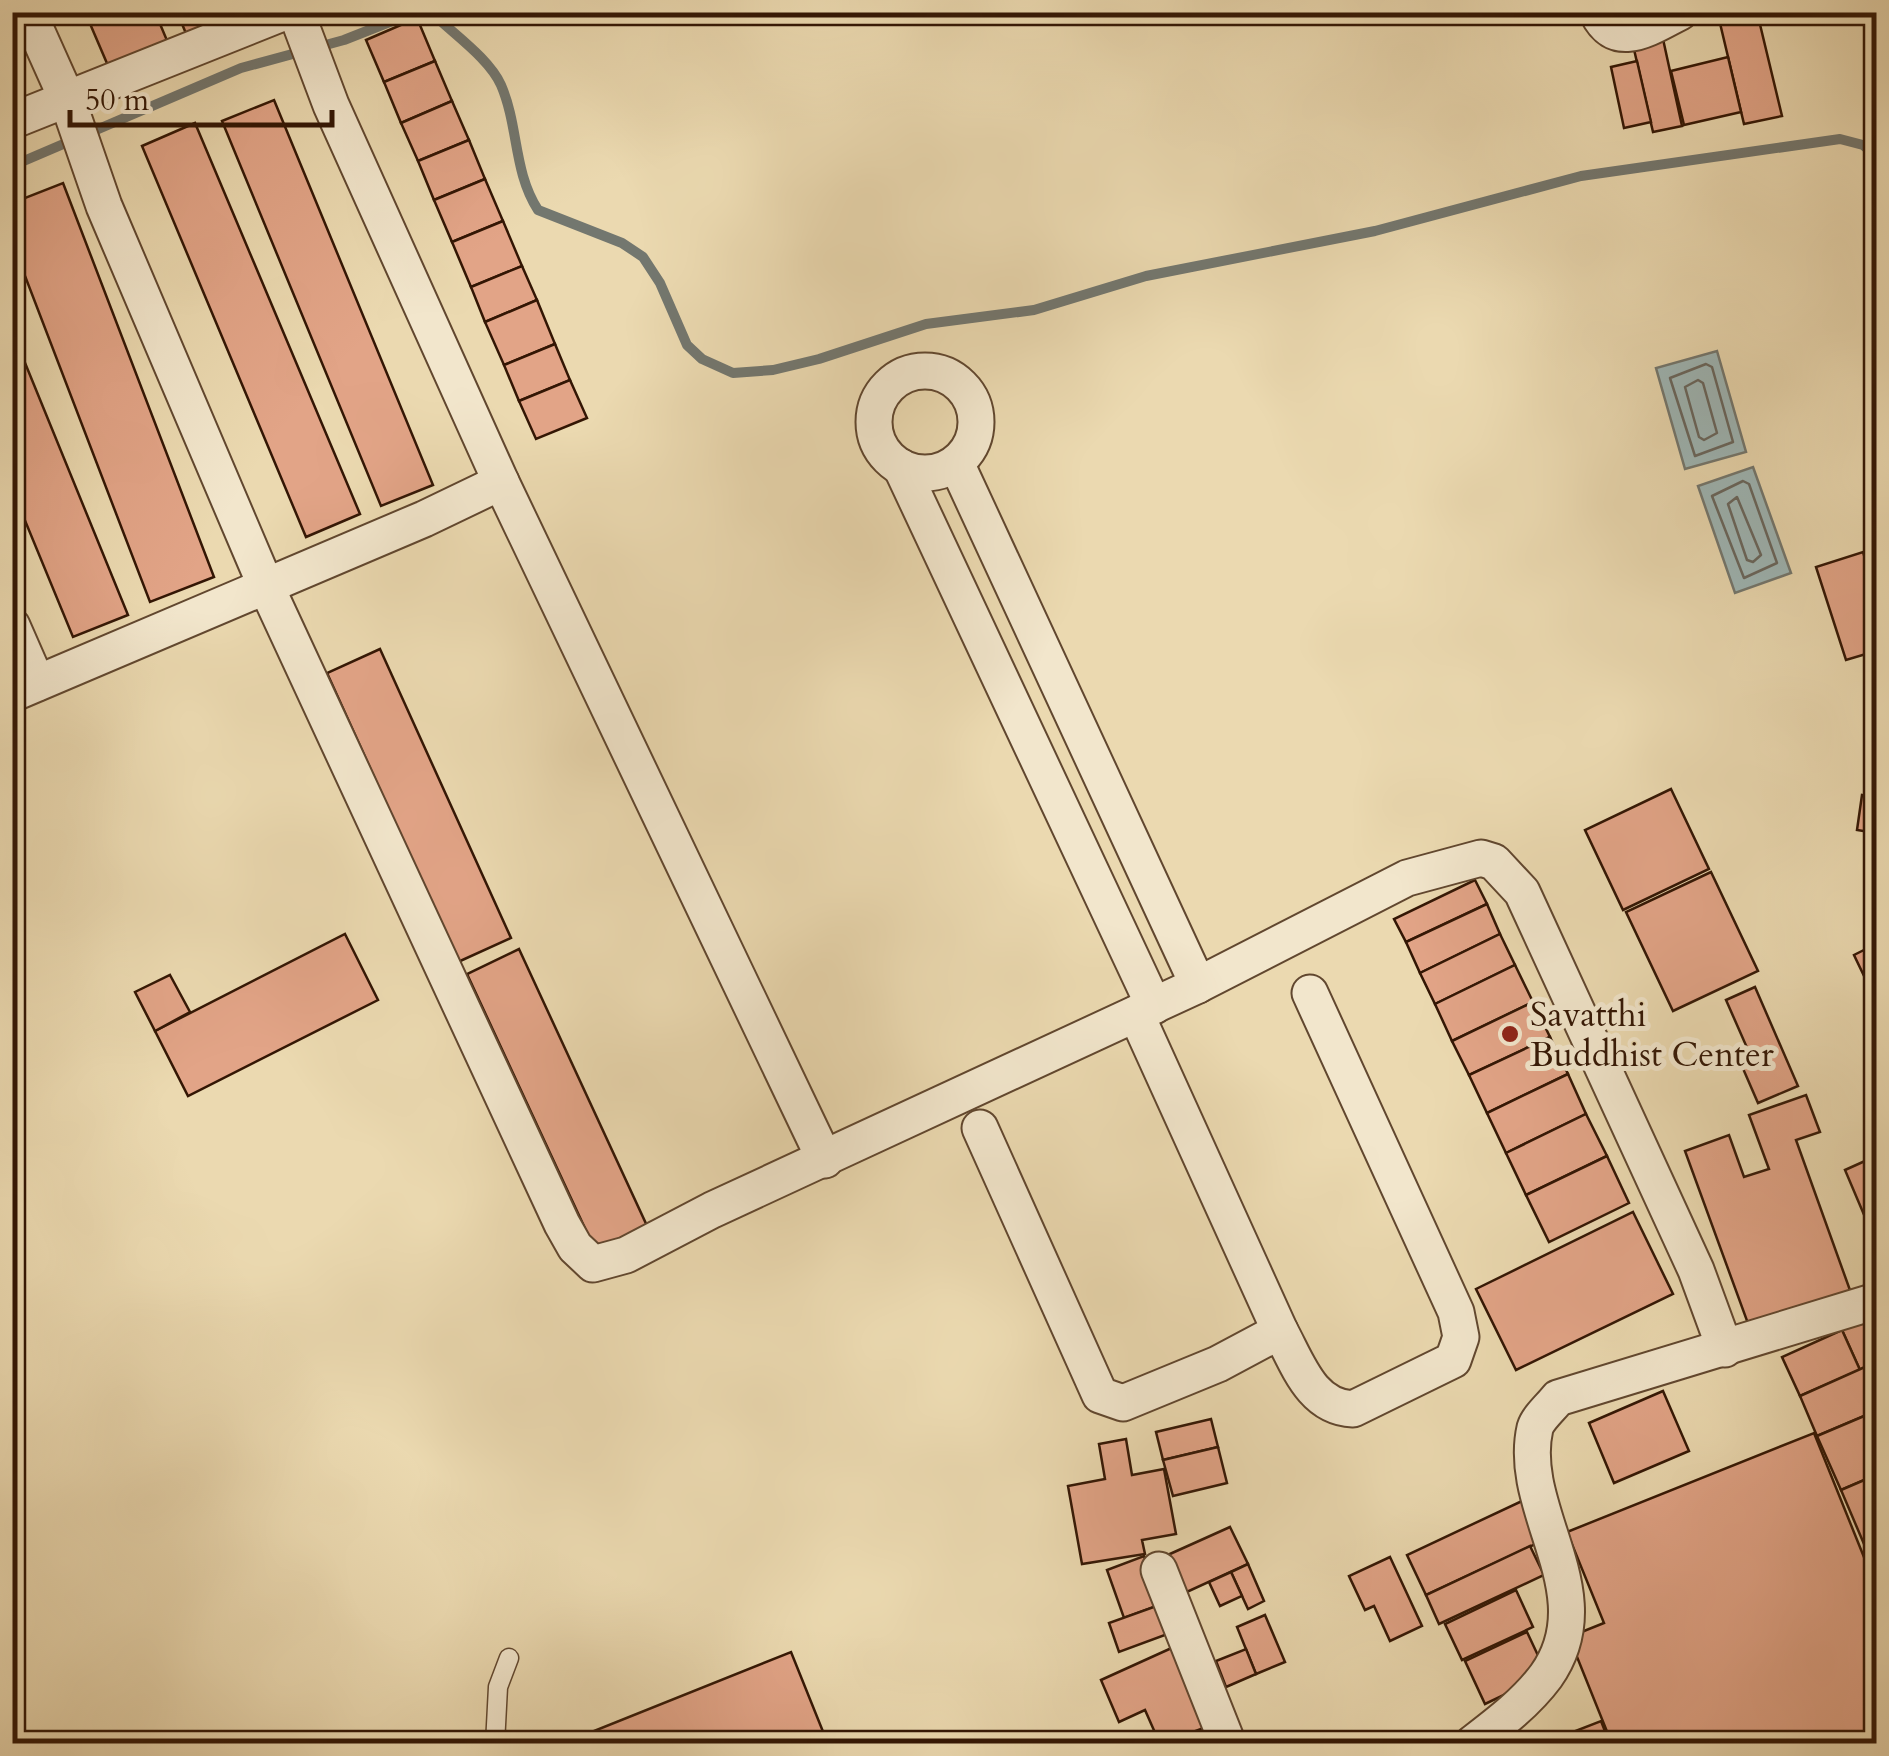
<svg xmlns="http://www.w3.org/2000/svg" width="1889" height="1756" viewBox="0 0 1889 1756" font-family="Cardo,serif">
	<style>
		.water { fill: #9eb7b7; stroke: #73776f; stroke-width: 2.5 }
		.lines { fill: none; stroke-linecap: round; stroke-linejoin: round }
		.shore { stroke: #68665e; stroke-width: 2.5 }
		.stream { stroke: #73776f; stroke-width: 10 }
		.building { fill: #e2a487; stroke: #331604; stroke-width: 2.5 }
		.service-casing { stroke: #61472f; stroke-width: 21 }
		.minor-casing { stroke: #61472f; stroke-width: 39 }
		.service { stroke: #f2e6cc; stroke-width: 18 }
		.minor { stroke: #f2e6cc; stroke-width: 35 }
		.poi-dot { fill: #8f2418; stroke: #f2e6cc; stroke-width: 4 }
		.labels { text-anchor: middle; stroke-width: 10; stroke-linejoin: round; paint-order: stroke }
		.poi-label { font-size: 35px; fill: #331604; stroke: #f2e6cc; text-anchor: start }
	</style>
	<rect width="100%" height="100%" fill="#ebd9b0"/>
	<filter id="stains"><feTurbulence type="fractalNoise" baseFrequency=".002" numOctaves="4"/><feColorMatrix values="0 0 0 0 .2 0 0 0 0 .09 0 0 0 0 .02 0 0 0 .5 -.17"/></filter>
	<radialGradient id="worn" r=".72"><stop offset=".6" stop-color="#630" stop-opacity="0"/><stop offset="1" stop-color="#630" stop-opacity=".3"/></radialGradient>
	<g class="water">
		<polygon points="1717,351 1746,452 1685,469 1656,368"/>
		<polygon points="1753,467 1791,573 1735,593 1698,486"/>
	</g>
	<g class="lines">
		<g class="shore">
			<polygon points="1706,364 1712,367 1733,442 1695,456 1670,378"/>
			<polygon points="1698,380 1703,383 1717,433 1704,440 1699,437 1685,387"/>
			<polygon points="1743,481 1749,484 1777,563 1744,578 1712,496"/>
			<polygon points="1737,497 1761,555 1753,562 1747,560 1728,504"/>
		</g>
		<g class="stream">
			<path d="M431 12C452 33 489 58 501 85 519 127 513 171 538 210L622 243 643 257 660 283 687 345 702 359 733 373 773 370 819 359 926 324 1034 310 1146 276 1375 231 1581 176 1840 139 1863 145 1876 156"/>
			<polyline points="12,166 241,68 344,40 415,12"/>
		</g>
	</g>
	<g class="building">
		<polygon points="85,12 155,12 171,50 112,75"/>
		<polygon points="177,12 247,12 190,43"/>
		<polygon points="1757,12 1782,116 1744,124 1719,19"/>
		<polygon points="417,18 435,61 384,82 366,40"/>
		<polygon points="1663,39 1682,126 1653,132 1633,45"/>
		<polygon points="1728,57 1741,112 1684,125 1671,71"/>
		<polygon points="435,61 452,101 401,123 384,82"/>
		<polygon points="1637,61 1651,122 1624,128 1611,67"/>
		<polygon points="274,100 433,485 381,506 222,121"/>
		<polygon points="452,101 469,140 418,161 401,123"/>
		<polygon points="195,123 360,514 306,537 142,146"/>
		<polygon points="469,140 485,179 434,200 418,161"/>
		<polygon points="485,179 503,221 452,242 434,200"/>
		<polygon points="63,183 214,577 150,602 12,242 12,203"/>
		<polygon points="503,221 522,266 471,287 452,242"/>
		<polygon points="522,266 537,300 485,322 471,287"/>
		<polygon points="537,300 555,344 504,365 485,322"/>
		<polygon points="12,331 128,615 73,637 12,489"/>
		<polygon points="555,344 570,380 519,401 504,365"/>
		<polygon points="570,380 587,418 536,439 519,401"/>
		<polygon points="1863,552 1876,595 1876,651 1846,660 1816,567"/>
		<polygon points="380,649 511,938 458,962 327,673"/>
		<polygon points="1671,789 1709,869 1623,910 1585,830"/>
		<polygon points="1862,795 1876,797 1876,833 1857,830"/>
		<polygon points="1711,872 1758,971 1673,1011 1626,912"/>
		<polygon points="1475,880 1487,904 1406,942 1394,919"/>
		<polygon points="1487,904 1500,934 1420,973 1406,942"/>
		<polygon points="345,934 378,1000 188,1096 155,1031"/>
		<polygon points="1500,934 1515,965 1435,1004 1420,973"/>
		<polygon points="1876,944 1876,1001 1854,955"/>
		<polygon points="519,949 648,1228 596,1252 467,974"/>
		<polygon points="1515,965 1533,1002 1452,1041 1435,1004"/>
		<polygon points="170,975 190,1012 155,1031 135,992"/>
		<polygon points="1755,987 1798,1086 1758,1103 1741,1064 1752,1059 1726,1000"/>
		<polygon points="1533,1002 1550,1037 1469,1075 1452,1041"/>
		<polygon points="1550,1037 1568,1074 1487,1113 1469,1075"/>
		<polygon points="1568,1074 1586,1114 1506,1153 1487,1113"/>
		<polygon points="1806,1095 1820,1132 1796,1140 1851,1293 1750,1329 1685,1151 1729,1135 1744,1177 1769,1169 1749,1115"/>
		<polygon points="1586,1114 1607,1156 1526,1195 1506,1153"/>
		<polygon points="1607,1156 1629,1203 1549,1242 1526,1195"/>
		<polygon points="1876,1156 1876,1243 1845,1170"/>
		<polygon points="1633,1212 1673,1294 1516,1370 1476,1289"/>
		<polygon points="1876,1315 1876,1362 1860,1370 1842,1330"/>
		<polygon points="1842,1330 1860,1370 1800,1396 1782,1357"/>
		<polygon points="1876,1362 1876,1411 1817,1436 1800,1396"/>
		<polygon points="1663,1391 1689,1451 1614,1483 1589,1423"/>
		<polygon points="1876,1411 1876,1475 1841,1490 1817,1436"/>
		<polygon points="1211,1419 1218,1447 1163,1460 1156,1432"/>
		<polygon points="1814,1433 1876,1587 1876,1730 1842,1744 1612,1744 1569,1637 1604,1623 1567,1532"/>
		<polygon points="1126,1439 1132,1475 1164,1469 1176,1534 1142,1540 1145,1554 1082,1564 1068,1486 1105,1479 1099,1444"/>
		<polygon points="1218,1447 1227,1483 1173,1496 1163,1460"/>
		<polygon points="1876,1475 1876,1547 1867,1551 1841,1490"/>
		<polygon points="1522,1501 1540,1542 1426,1595 1407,1555"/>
		<polygon points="1230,1527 1248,1564 1178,1596 1161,1558"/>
		<polygon points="1530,1546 1544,1575 1439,1624 1426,1595"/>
		<polygon points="1144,1556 1162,1604 1124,1618 1107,1570"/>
		<polygon points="1390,1557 1422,1626 1390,1641 1374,1606 1365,1610 1349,1576"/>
		<polygon points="1248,1564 1264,1601 1248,1609 1231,1572"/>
		<polygon points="1231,1572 1242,1596 1220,1606 1209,1582"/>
		<polygon points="1516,1590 1533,1627 1462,1660 1445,1624"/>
		<polygon points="1162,1604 1173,1632 1119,1652 1109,1623"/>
		<polygon points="1265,1615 1285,1662 1256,1674 1237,1627"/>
		<polygon points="1527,1632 1542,1664 1535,1680 1485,1704 1465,1661"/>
		<polygon points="1176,1646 1212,1725 1160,1744 1145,1710 1119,1722 1101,1680"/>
		<polygon points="1246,1649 1256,1674 1226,1687 1216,1661"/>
		<polygon points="791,1652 828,1744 587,1744 584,1735"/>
		<polygon points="1601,1721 1610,1744 1542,1744"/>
		<polygon points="1876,1731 1876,1744 1858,1744 1856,1739"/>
	</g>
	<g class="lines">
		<g class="service-casing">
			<polyline id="service" points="495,1744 498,1687 509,1658"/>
		</g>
		<g class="minor-casing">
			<g id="minor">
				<polyline points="28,12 67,99 104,206 265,584 562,1224 575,1247 593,1264 626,1255 712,1210 1198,985 1407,878 1481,858 1494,862 1522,892 1696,1270 1725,1349"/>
				<path d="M1597 12C1616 52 1650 27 1680 12"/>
				<polyline points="12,121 285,12"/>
				<circle cx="925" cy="422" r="51"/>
				<polyline points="956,463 1198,985"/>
				<polyline points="901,467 1154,1006"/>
				<polyline points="501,482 825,1160"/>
				<polyline points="12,626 37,683"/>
				<polyline points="12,694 424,519 501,482 331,105 296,12"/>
				<polyline points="980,1128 1100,1395 1123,1403 1218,1364 1280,1331 1136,1014"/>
				<path d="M1280 1331C1298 1364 1311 1407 1353 1409L1453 1360 1461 1337 1456 1312 1310 993"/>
				<polyline points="1159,1570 1228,1744"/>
				<path d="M1472 1744C1498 1724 1526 1703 1546 1676 1605 1593 1516 1511 1535 1428 1538 1418 1551 1407 1558 1398L1876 1301"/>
			</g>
		</g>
		<use href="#service" class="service"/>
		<use href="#minor" class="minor"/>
	</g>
	<circle class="poi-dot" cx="1510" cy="1034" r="10"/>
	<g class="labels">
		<g class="poi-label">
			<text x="1530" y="1026">Savatthi<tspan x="1530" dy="40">Buddhist Center</tspan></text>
		</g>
	</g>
	<rect width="1889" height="1756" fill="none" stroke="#ebd9b0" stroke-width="50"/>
	<rect x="15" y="15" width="1859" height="1726" fill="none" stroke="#331604" stroke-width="5"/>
	<rect x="25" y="25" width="1839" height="1706" fill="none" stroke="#331604" stroke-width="2.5"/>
	<path d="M70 110v15h262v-15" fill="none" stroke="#331604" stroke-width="5"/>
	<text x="85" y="110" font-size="30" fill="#331604" stroke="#f2e6cc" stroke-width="8" paint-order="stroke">50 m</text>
	<rect width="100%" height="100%" filter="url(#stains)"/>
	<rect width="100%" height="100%" fill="url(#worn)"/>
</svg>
